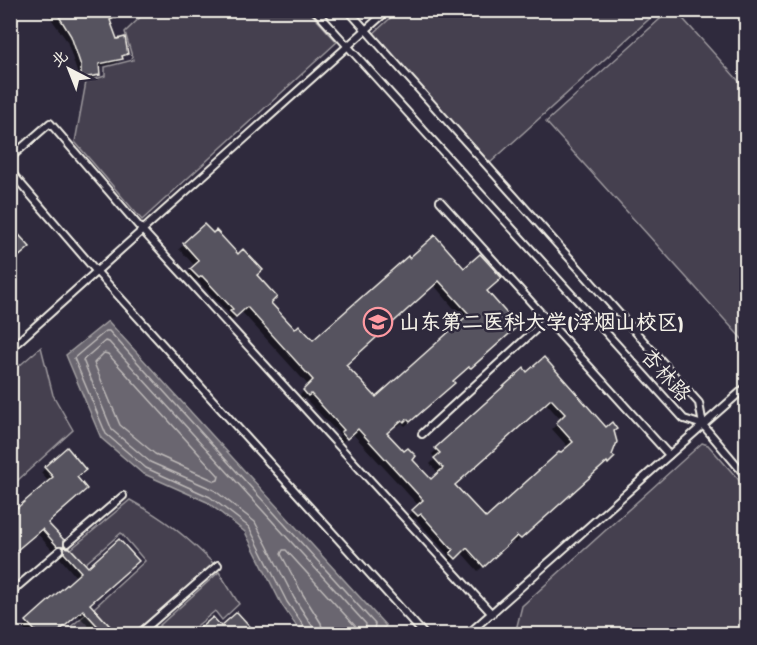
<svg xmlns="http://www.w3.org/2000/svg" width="757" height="645" viewBox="0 0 757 645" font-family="'Gochi Hand','LXGW WenKai TC',sans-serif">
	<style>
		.green { fill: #454050; stroke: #9c989c; stroke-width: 1.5 }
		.water { fill: #6a6670; stroke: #a19ea0; stroke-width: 1.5 }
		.shadow { fill: #0007; fill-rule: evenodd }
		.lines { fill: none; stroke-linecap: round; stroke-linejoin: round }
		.shore { stroke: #bdb9b8; stroke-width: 1.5 }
		.building { fill: #56525f; stroke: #f4f1e8; stroke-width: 1.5; fill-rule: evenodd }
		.lane-casing { stroke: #f4f1e8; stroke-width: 10 }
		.lane { stroke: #2f2a3d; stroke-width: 6 }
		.labels { text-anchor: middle; stroke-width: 5; stroke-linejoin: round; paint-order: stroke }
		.poi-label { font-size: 21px; font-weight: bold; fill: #f4f1e8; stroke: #2f2a3d; text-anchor: start }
		.street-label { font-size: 21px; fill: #f4f1e8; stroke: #2f2a3d }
	</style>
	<rect width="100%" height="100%" fill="#2f2a3d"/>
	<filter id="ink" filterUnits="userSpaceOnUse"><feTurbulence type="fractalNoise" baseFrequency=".0167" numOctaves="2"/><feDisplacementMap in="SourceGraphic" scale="12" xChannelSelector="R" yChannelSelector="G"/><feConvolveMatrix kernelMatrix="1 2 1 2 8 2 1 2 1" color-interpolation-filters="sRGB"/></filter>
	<g filter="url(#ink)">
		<g class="green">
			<polygon points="148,10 309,11 337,42 142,220 75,142 86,82 105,76 105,67 133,60 125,32"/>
			<polygon points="670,10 676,11 746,89 746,335 742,339 546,122"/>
			<polygon points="398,11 658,11 490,163 373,34"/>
			<polygon points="41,347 53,395 73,430 17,481 11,473 11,373"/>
			<polygon points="702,443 708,445 746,488 746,634 515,634 522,606"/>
			<path d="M130 500C165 519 186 536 214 564L132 634H117L94 608 145 561 121 533 85 564 71 549Z"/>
			<polygon points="219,572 239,604 222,620 215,611 187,634 150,634"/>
			<polygon points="86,614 105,634 62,634"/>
		</g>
		<polygon class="water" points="108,321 386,626 376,634 302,634 282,605 245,532 207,502 142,473 101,438 66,355"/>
		<g class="shadow">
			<polygon points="45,10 122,10 109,22 116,40 127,54 116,63 97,67 98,74 93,79 77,82 77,72 67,41"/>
			<path d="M204 226 255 276 269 303 295 331 313 342 408 258 485 292 511 331 465 372 463 370 452 381 448 388 405 426 402 423 398 426 396 424 385 433 430 481 439 474 430 464 435 459 432 454 524 370 613 431 611 455 613 457 515 543 511 539 478 571 461 552 450 563 446 559 449 556 415 518 412 520 408 516 419 506 352 433 341 443 337 438 340 435 305 398 303 400 299 396 309 386 241 311 231 321 227 317 229 314 196 279 193 282 186 275 195 266 179 249ZM433 284 464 320 376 399 344 365ZM545 402 561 420 552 429 569 448 486 520 453 485Z"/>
			<polygon points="45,468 75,478 46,524 62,541 63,548 70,549 88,569 88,604 115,634 96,634 77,614 54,634 29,634 22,627 77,578 60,558 59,551 52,550 36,532 49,482 41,473"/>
			<polygon points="237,614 255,634 195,634 213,619 221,629"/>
		</g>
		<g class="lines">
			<g class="shore">
				<polygon points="104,353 108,354 219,476 218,480 215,481 155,454 120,425 94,363"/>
				<polyline points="307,634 306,629 287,602 249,527 210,497 146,468 106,434 74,358 106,331 109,331 375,624 373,634"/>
				<polyline points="314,634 313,627 294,598 255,522 214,490 150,462 112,430 83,360 105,341 109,342 366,624 365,634"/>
				<polyline points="323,634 321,623 302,593 281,554 283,550 286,550 356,627 356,634"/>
			</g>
		</g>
		<g class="building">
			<polygon points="55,10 132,10 110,20 117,39 125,37 128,54 122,56 123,59 99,64 100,75 81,78 81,66 71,36"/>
			<path d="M204 224 213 233 216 230 238 254 243 249 263 270 257 275 277 297 271 303 295 329 299 325 313 340 408 256 409 258 435 235 464 268 480 254 502 278 487 291 518 326 471 368 469 367 453 381 455 383 410 422 407 419 404 422 402 420 387 433 404 451 408 448 416 456 413 460 431 479 443 468 434 458 440 453 435 448 524 368 527 372 544 357 606 427 612 422 617 429 614 431 617 442 612 455 615 457 608 464 607 462 521 539 517 536 484 567 467 548 456 559 450 553 453 550 421 514 418 516 412 510 423 500 358 429 347 439 341 432 344 430 311 394 308 396 303 390 313 380 247 307 236 317 230 311 233 309 202 276 199 278 190 269 199 261 183 243ZM439 281 469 314 376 397 346 365ZM551 399 565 414 556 423 573 442 560 453 559 452 486 518 455 485Z"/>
			<polygon points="10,225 30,247 10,264"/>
			<polygon points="67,447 86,470 77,477 87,489 48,523 64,540 64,547 70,548 88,567 119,539 139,561 90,604 117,634 105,634 83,610 56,634 38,634 26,621 81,572 64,553 64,546 57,546 42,529 10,556 10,514 53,477 44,467"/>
			<polygon points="237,612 257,634 193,634 213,617 221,626"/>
		</g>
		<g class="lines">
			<g class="lane-casing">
				<g id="lane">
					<polyline points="315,10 684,419 703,425"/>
					<polyline points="348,10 699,403 703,425"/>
					<polyline points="10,158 50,123 143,231 492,614"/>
					<polyline points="10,171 97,272 424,634"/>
					<polyline points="440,201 669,455"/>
					<polyline points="10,349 388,10"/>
					<polyline points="703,425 746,387"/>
					<polyline points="422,434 547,319"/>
					<polyline points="68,543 123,496"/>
					<polyline points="10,593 60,550"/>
					<polyline points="139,634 218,565"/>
					<polyline points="468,634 703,425 746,476"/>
				</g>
			</g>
			<use href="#lane" class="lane"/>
		</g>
	</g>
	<defs>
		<g id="university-ring" transform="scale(1.5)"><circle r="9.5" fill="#2f2a3d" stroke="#ff9aa2" stroke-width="1.5"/><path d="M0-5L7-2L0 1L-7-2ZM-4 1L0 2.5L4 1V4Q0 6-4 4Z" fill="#ff9aa2"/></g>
	</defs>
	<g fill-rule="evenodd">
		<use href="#university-ring" x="378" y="322"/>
	</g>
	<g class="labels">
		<g class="poi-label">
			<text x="399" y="329">山东第二医科大学(浮烟山校区)</text>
		</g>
		<g class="street-label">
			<text transform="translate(666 375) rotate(48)" y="7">杏林路</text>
		</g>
	</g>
	<rect width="757" height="645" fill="none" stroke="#2f2a3d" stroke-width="36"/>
	<rect x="18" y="18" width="721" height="609" fill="none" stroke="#f4f1e8" stroke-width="2" filter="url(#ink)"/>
	<g transform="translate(69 69) rotate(318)" stroke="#2f2a3d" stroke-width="4.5" paint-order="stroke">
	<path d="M0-4.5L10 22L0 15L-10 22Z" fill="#f4f1e8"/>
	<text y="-9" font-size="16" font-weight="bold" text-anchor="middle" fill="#f4f1e8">北</text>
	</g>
</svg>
